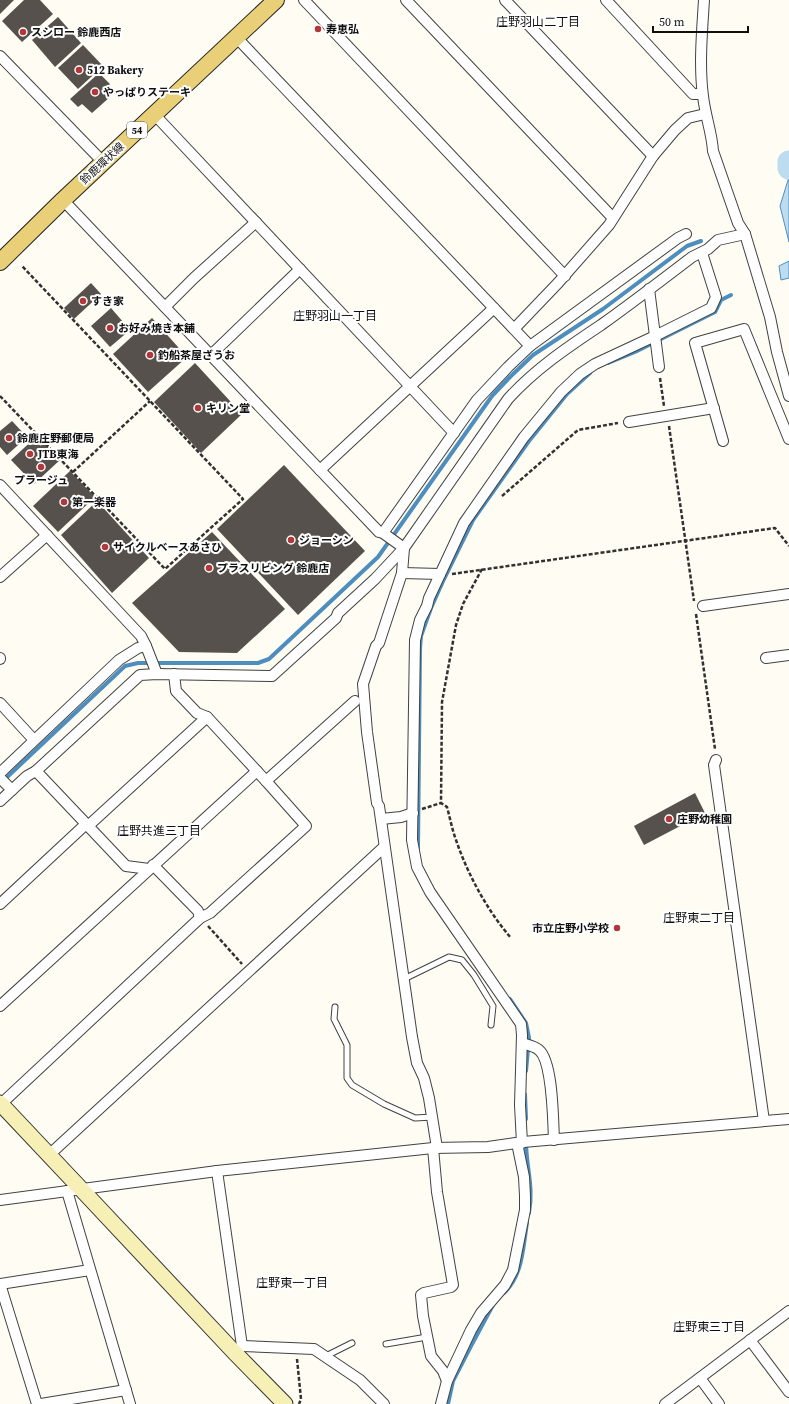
<svg xmlns="http://www.w3.org/2000/svg" width="789" height="1404" viewBox="0 0 789 1404" font-family="'Source Serif 4','Noto Sans JP',serif">
	<style>
		.water { fill: #bddcf0; stroke: #4d8ebe }
		.lines { fill: none; stroke-linecap: round; stroke-linejoin: round }
		.stream { stroke: #4d8ebe; stroke-width: 4 }
		.river { stroke: #bddcf0; stroke-width: 23 }
		.building { fill: #57514d }
		.lane-casing { stroke: #424242; stroke-width: 7 }
		.street-casing { stroke: #424242; stroke-width: 12 }
		.secondary-casing { stroke: #313131; stroke-width: 17 }
		.primary-casing { stroke: #202020; stroke-width: 18 }
		.path { stroke: #313131; stroke-width: 2.5; stroke-dasharray: 4 2; stroke-linecap: butt }
		.lane { stroke: #fff; stroke-width: 5 }
		.street { stroke: #fff; stroke-width: 10 }
		.secondary { stroke: #f6f0b6; stroke-width: 15 }
		.primary { stroke: #e9d078; stroke-width: 16 }
		.poi-dot { fill: #b0373a; stroke: #fff; stroke-width: 1.5 }
		.labels { text-anchor: middle; stroke-width: 4; stroke-linejoin: round; paint-order: stroke }
		.shield { fill: #fff; stroke: #575757; stroke-width: 1 }
		.shield-label { font-size: 10px; font-weight: bold; fill: #0f0f0f }
		.poi-label { font-size: 11px; font-weight: bold; fill: #0f0f0f; stroke: #fff; text-anchor: start }
		.street-label { font-size: 11px; fill: #0f0f0f; stroke: #fff }
		.neighbourhood-label { font-size: 12px; fill: #0f0f0f; stroke: #fff }
	</style>
	<rect width="100%" height="100%" fill="#fefcf3"/>
	<g class="water">
		<polygon points="789,177 789,242 780,206"/>
		<polygon points="789,261 789,278 781,280 779,266"/>
	</g>
	<g class="lines">
		<g class="stream">
			<polyline points="608,363 635,352 715,312 721,300 731,295"/>
			<polyline points="4,780 125,666 138,663 258,663 269,659 378,557 492,396 511,376 533,355 603,309 687,246 701,241"/>
			<polyline points="418,848 420,648 421,636 431,608 444,579 473,520 529,441 567,394 590,373"/>
			<polyline points="510,999 526,1023 529,1038 526,1071"/>
			<polyline points="525,1094 526,1119"/>
			<path d="M526 1142C526 1166 534 1188 529 1213"/>
			<path d="M504 1293C523 1275 523 1247 527 1223"/>
			<polyline points="448,1404 453,1381 471,1346 493,1305"/>
		</g>
		<polyline class="river" points="789,162 789,168"/>
	</g>
	<g class="building">
		<polygon points="0,0 14,0 0,14"/>
		<polygon points="24,0 40,0 53,14 22,42 2,21"/>
		<polygon points="58,17 81,43 55,67 32,40"/>
		<polygon points="83,45 103,66 78,89 58,68"/>
		<polygon points="99,73 110,84 105,89 110,97 92,113 82,104 78,107 70,99"/>
		<polygon points="91,283 101,294 74,319 64,308"/>
		<polygon points="111,308 130,330 110,347 91,326"/>
		<polygon points="152,318 187,357 148,392 113,354"/>
		<polygon points="195,363 242,414 201,453 154,402"/>
		<polygon points="12,421 27,437 7,455 0,447 0,431"/>
		<polygon points="37,436 60,460 34,484 11,460"/>
		<polygon points="284,465 365,551 298,615 217,529"/>
		<polygon points="70,471 95,497 58,532 33,506"/>
		<polygon points="97,501 149,558 112,593 61,535"/>
		<polygon points="212,532 285,609 237,653 179,652 132,603"/>
		<polygon points="695,793 705,813 644,845 634,826"/>
	</g>
	<g class="lines">
		<g class="lane-casing">
			<g id="lane">
				<polyline points="404,979 449,957 462,960 474,975 493,1006 491,1025"/>
				<polyline points="335,1007 334,1019 347,1045 347,1078 352,1085 384,1104 415,1118 433,1117"/>
				<polyline points="386,1344 427,1337"/>
				<polyline points="326,1356 352,1343"/>
			</g>
		</g>
		<g class="street-casing">
			<g id="street">
				<polyline points="304,0 565,276"/>
				<polyline points="406,0 613,218"/>
				<polyline points="505,0 653,156"/>
				<polyline points="606,0 693,94 702,94"/>
				<path d="M704 0C702 32 699 65 703 96 705 115 712 133 713 151L738 223 745 234 770 317 777 352 789 396"/>
				<polyline points="236,37 530,346 508,367 477,400 383,533"/>
				<polyline points="0,56 103,162"/>
				<polyline points="154,114 454,433"/>
				<polyline points="63,200 379,532 383,533 404,548"/>
				<polyline points="649,289 659,367"/>
				<polyline points="165,307 194,278 256,222"/>
				<polyline points="514,329 558,283 609,225 653,156 675,130 688,118 705,114"/>
				<polyline points="530,346 678,238 686,234"/>
				<polyline points="211,355 300,269"/>
				<polyline points="629,422 714,408"/>
				<polyline points="723,441 695,343 744,329 789,439"/>
				<polyline points="320,470 494,308"/>
				<polyline points="0,485 141,636 146,646 157,674"/>
				<polyline points="404,548 402,573 379,643 376,646 363,684 367,732 377,803 379,806 412,1037 417,1063 424,1078 429,1098 437,1148"/>
				<polyline points="402,573 440,574"/>
				<polyline points="0,577 47,535"/>
				<polyline points="703,606 789,594"/>
				<polyline points="766,658 789,655"/>
				<polyline points="0,659 0,658"/>
				<polyline points="174,674 176,691 197,713 207,717 266,781 355,701"/>
				<polyline points="0,703 34,740"/>
				<polyline points="716,760 714,765 764,1121"/>
				<polyline points="0,773 119,660 138,648 146,646"/>
				<polyline points="0,778 12,790"/>
				<polyline points="0,801 27,776 36,771"/>
				<polyline points="381,819 401,817 413,813"/>
				<polyline points="88,826 207,717"/>
				<polyline points="153,865 198,911 200,918 210,913 306,826 266,781"/>
				<path d="M149 869 126 866 36 771 140 675 157 674 272 676 336 618 338 613 375 579 404 548 508 399C535 369 568 347 601 325 632 303 662 280 692 257L708 249 718 240 745 234"/>
				<polyline points="0,904 86,824"/>
				<polyline points="0,1006 257,771"/>
				<path d="M522 1043C528 1045 534 1046 539 1050 553 1062 553 1120 554 1140"/>
				<polyline points="1,1104 200,918"/>
				<polyline points="522,1143 520,1105 522,1035 521,1024 430,892 417,867 412,840 415,640 420,620 427,606 429,598 464,523 524,437 561,392 580,374 595,364 655,336 711,308 716,297 702,253"/>
				<polyline points="433,1148 437,1192 453,1285 451,1287 424,1293 421,1295 423,1316 431,1356 443,1371 447,1381"/>
				<polyline points="49,1155 384,847"/>
				<polyline points="217,1171 242,1346 235,1353"/>
				<polyline points="67,1191 130,1404"/>
				<polyline points="0,1200 217,1171 433,1148 488,1147 523,1142 789,1119"/>
				<polyline points="0,1284 37,1404"/>
				<polyline points="0,1284 90,1270"/>
				<polyline points="750,1340 789,1392"/>
				<polyline points="242,1346 314,1349 360,1380 384,1404"/>
				<polyline points="700,1378 719,1404"/>
				<polyline points="41,1404 126,1390"/>
				<polyline points="441,1404 447,1381 471,1330 481,1313 505,1285 513,1270 525,1210 525,1196 524,1177 517,1143"/>
				<polyline points="665,1404 789,1311"/>
			</g>
		</g>
		<g class="secondary-casing">
			<polyline id="secondary" points="0,1103 82,1190 235,1353 285,1404"/>
		</g>
		<g class="primary-casing">
			<polyline id="primary" points="0,262 63,200 276,0"/>
		</g>
		<g class="path">
			<polyline points="660,378 664,406"/>
			<polyline points="0,396 165,569 243,499 22,266"/>
			<polyline points="669,426 694,601"/>
			<polyline points="73,472 150,401"/>
			<polyline points="502,496 578,430 618,423"/>
			<path d="M482 569 463 604 456 625 442 702 441 803 447 807C450 818 452 829 456 840 468 875 487 910 511 938"/>
			<polyline points="452,574 775,528 789,546"/>
			<polyline points="696,614 715,749"/>
			<polyline points="422,809 441,803"/>
			<polyline points="208,926 242,964"/>
			<polyline points="297,1359 301,1399 299,1404"/>
		</g>
		<use href="#lane" class="lane"/>
		<use href="#street" class="street"/>
		<use href="#secondary" class="secondary"/>
		<use href="#primary" class="primary"/>
	</g>
	<g class="poi-dot">
		<circle cx="318" cy="29" r="4"/>
		<circle cx="23" cy="32" r="4"/>
		<circle cx="79" cy="70" r="4"/>
		<circle cx="95" cy="92" r="4"/>
		<circle cx="83" cy="301" r="4"/>
		<circle cx="110" cy="328" r="4"/>
		<circle cx="150" cy="355" r="4"/>
		<circle cx="198" cy="408" r="4"/>
		<circle cx="9" cy="438" r="4"/>
		<circle cx="30" cy="454" r="4"/>
		<circle cx="41" cy="467" r="4"/>
		<circle cx="64" cy="502" r="4"/>
		<circle cx="291" cy="540" r="4"/>
		<circle cx="105" cy="547" r="4"/>
		<circle cx="209" cy="568" r="4"/>
		<circle cx="669" cy="819" r="4"/>
		<circle cx="617" cy="928" r="4"/>
	</g>
	<g class="labels">
		<rect class="shield" x="127" y="122" width="20" height="16" rx="3"/>
		<g class="shield-label">
			<text x="137" y="134">54</text>
		</g>
		<g class="poi-label">
			<text x="326" y="33">寿恵弘</text>
			<text x="31" y="36">スシロー 鈴鹿西店</text>
			<text x="87" y="74">512 Bakery</text>
			<text x="103" y="96">やっぱりステーキ</text>
			<text x="91" y="305">すき家</text>
			<text x="118" y="332">お好み焼き本舗</text>
			<text x="158" y="359">釣船茶屋ざうお</text>
			<text x="206" y="412">キリン堂</text>
			<text x="17" y="442">鈴鹿庄野郵便局</text>
			<text x="38" y="458">JTB東海</text>
			<text x="41" y="484" text-anchor="middle">プラージュ</text>
			<text x="72" y="506">第一楽器</text>
			<text x="299" y="544">ジョーシン</text>
			<text x="113" y="551">サイクルベースあさひ</text>
			<text x="217" y="572">プラスリビング 鈴鹿店</text>
			<text x="677" y="823">庄野幼稚園</text>
			<text x="609" y="932" text-anchor="end">市立庄野小学校</text>
		</g>
		<g class="street-label">
			<text transform="translate(102 163) rotate(-43)" y="4">鈴鹿環状線</text>
		</g>
		<g class="neighbourhood-label">
			<text x="538" y="26">庄野羽山二丁目</text>
			<text x="335" y="320">庄野羽山一丁目</text>
			<text x="159" y="835">庄野共進三丁目</text>
			<text x="699" y="922">庄野東二丁目</text>
			<text x="292" y="1287">庄野東一丁目</text>
			<text x="709" y="1331">庄野東三丁目</text>
		</g>
	</g>
	<path d="M653 26v6h95v-6" fill="none" stroke="#0f0f0f" stroke-width="2"/>
	<text x="659" y="26" font-size="12" fill="#0f0f0f" stroke="#ffffff" stroke-width="3" paint-order="stroke">50 m</text>
</svg>
